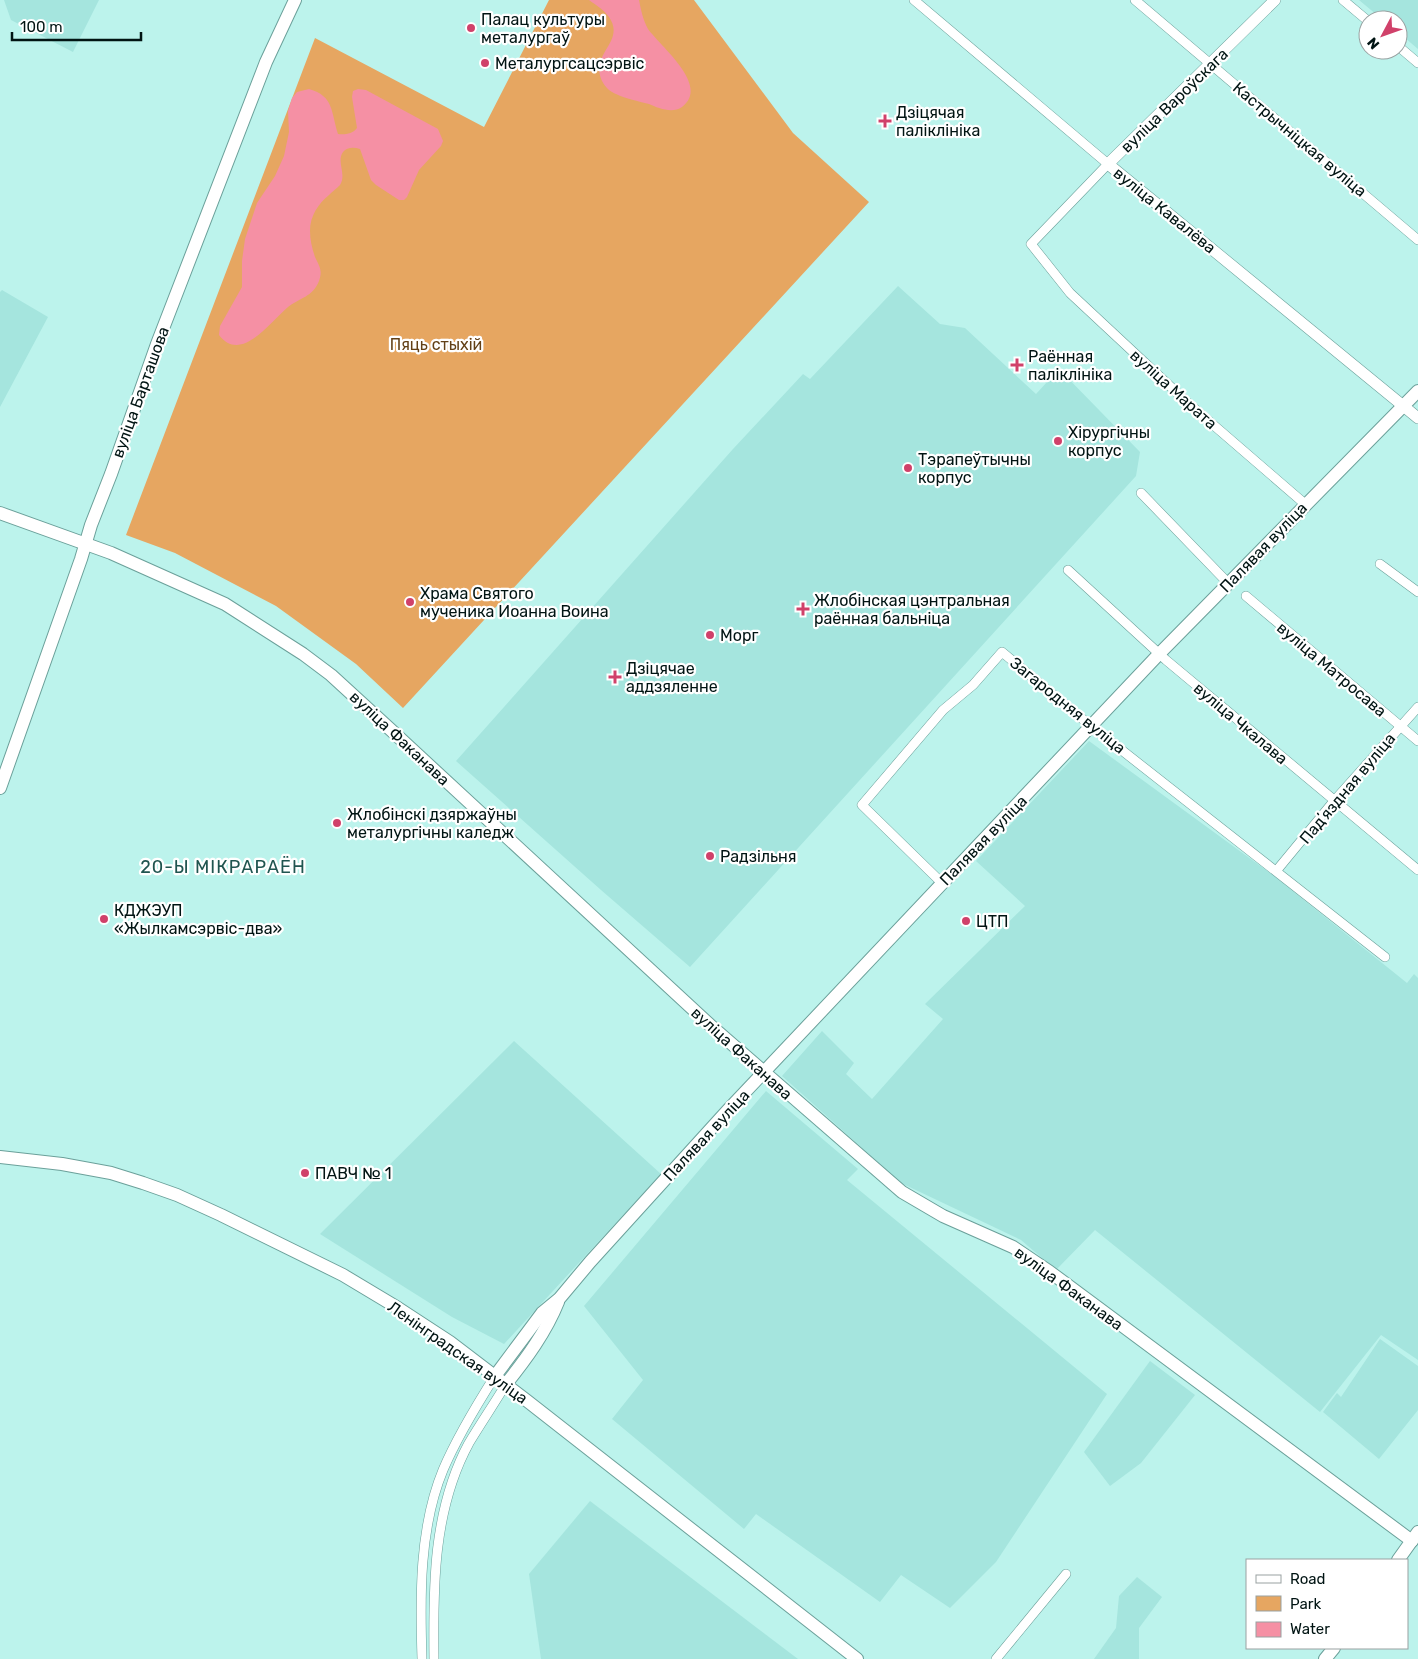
<svg xmlns="http://www.w3.org/2000/svg" width="1418" height="1659" viewBox="0 0 1418 1659" font-family="Rubik,sans-serif">
	<style>
		.built { fill: #a5e5de }
		.green { fill: #e6a661 }
		.water { fill: #f590a4 }
		.lines { fill: none; stroke-linecap: round; stroke-linejoin: round }
		.minor-casing { stroke: #6ba09a; stroke-width: 10 }
		.tertiary-casing { stroke: #6ba09a; stroke-width: 12 }
		.secondary-casing { stroke: #6ba09a; stroke-width: 14 }
		.minor { stroke: #fff; stroke-width: 9 }
		.tertiary { stroke: #fff; stroke-width: 11 }
		.secondary { stroke: #fff; stroke-width: 12 }
		.poi-dot { fill: #d0416a; stroke: #fff; stroke-width: 2 }
		.labels { text-anchor: middle; stroke-width: 4.5; stroke-linejoin: round; paint-order: stroke }
		.poi-label { font-size: 16px; fill: #011413; stroke: #fff; text-anchor: start }
		.street-label { font-size: 16px; fill: #011413; stroke: #fff }
		.park-label { font-size: 16px; fill: #634016; stroke: #fff }
		.neighbourhood-label { font-size: 18px; letter-spacing: 1px; fill: #205550; stroke: #fff }
	</style>
	<rect width="100%" height="100%" fill="#bcf3ec"/>
	<g class="built">
		<polygon points="4,0 99,0 73,52 11,20"/>
		<polygon points="1359,0 1418,0 1418,49 1398,32 1398,20 1383,20"/>
		<polygon points="898,286 940,324 965,328 1036,394 1059,369 1140,452 1136,476 690,967 601,890 456,761 733,449 803,374 810,379"/>
		<polygon points="2,290 48,317 0,407 0,292"/>
		<polygon points="1089,741 1274,876 1407,983 1414,974 1418,978 1418,1360 1381,1335 1320,1412 1095,1230 1056,1270 1021,1240 901,1183 782,1076 822,1031 854,1063 846,1074 872,1099 943,1019 925,1004 1025,906 976,861"/>
		<polygon points="514,1041 661,1174 504,1344 452,1317 320,1234"/>
		<polygon points="766,1091 858,1169 847,1180 1107,1394 996,1562 950,1608 901,1575 880,1602 756,1514 744,1529 612,1419 643,1380 584,1306"/>
		<polygon points="1380,1339 1418,1366 1418,1410 1379,1459 1323,1412 1337,1393 1341,1397"/>
		<polygon points="1150,1361 1195,1395 1141,1463 1110,1486 1084,1452"/>
		<polygon points="590,1501 798,1659 541,1659 529,1574"/>
		<polygon points="1137,1577 1162,1597 1139,1628 1139,1659 1094,1659 1116,1628 1119,1596"/>
	</g>
	<polygon class="green" points="549,0 694,0 793,133 869,202 403,708 356,664 276,606 175,553 126,535 315,38 484,127"/>
	<g class="water">
		<path d="M589 0H639C641 10 643 20 648 29 660 46 711 86 682 107 672 114 658 108 649 104 638 101 626 99 616 94 604 89 597 76 600 63 604 47 622 36 609 17 604 10 596 5 589 0Z"/>
		<path d="M309 89C334 96 331 112 338 134 344 135 353 134 357 128L352 97 353 91 358 89 366 90 438 129 443 141 441 146 419 170 407 197 404 200H399L376 185 371 180 360 149C354 147 347 147 343 152 336 162 347 174 340 185 337 188 332 192 329 195 318 204 310 216 310 231 310 240 312 248 315 257 319 266 323 270 319 281 313 297 299 298 288 307 270 322 241 364 219 335L220 326 242 287V261L245 239 257 203 275 176 284 156 289 132 288 111 292 98 297 92Z"/>
	</g>
	<g class="lines">
		<g class="minor-casing">
			<g id="minor">
				<polyline points="914,0 1108,164 1031,244 1070,293 1188,403 1305,504"/>
				<polyline points="1135,0 1418,240"/>
				<polyline points="1343,0 1368,21"/>
				<polyline points="1398,46 1418,63"/>
				<polyline points="1141,493 1228,583"/>
				<polyline points="1380,564 1418,592"/>
				<polyline points="1068,570 1166,660 1418,870"/>
				<polyline points="1246,596 1418,741"/>
				<polyline points="1277,870 1334,801 1418,707"/>
				<polyline points="942,883 862,805 943,710 973,685 1002,652 1091,726 1385,957"/>
				<path d="M422 1659C420 1597 419 1528 443 1470 457 1437 476 1406 495 1376"/>
				<path d="M434 1659C433 1586 433 1509 469 1443 481 1423 494 1404 506 1384"/>
				<polyline points="996,1659 1066,1574"/>
			</g>
		</g>
		<g class="tertiary-casing">
			<polyline id="tertiary" points="1275,0 1108,164 1418,418"/>
		</g>
		<g class="secondary-casing">
			<g id="secondary">
				<polyline points="0,513 111,553 225,604 303,654 331,675 391,730 710,1025 902,1192 943,1216 1013,1247 1050,1272 1412,1541"/>
				<polyline points="0,788 81,559 91,525 111,474 157,344 266,62 295,0"/>
				<polyline points="0,1157 62,1164 111,1173 143,1183 177,1195 221,1215 343,1275 398,1308 450,1342 526,1400 857,1659"/>
				<polyline points="495,1376 542,1313 559,1299 590,1262 728,1110 1159,654 1418,391"/>
				<path d="M506 1384C526 1359 546 1332 558 1302"/>
				<polyline points="1398,1560 1418,1532"/>
				<polyline points="1325,1659 1334,1648"/>
			</g>
		</g>
		<use href="#minor" class="minor"/>
		<use href="#tertiary" class="tertiary"/>
		<use href="#secondary" class="secondary"/>
	</g>
	<g class="poi-dot">
		<circle cx="471" cy="28" r="5"/>
		<circle cx="485" cy="63" r="5"/>
		<path d="M882.5 113.5h5v5h5v5h-5v5h-5v-5h-5v-5h5z"/>
		<path d="M1014.5 357.5h5v5h5v5h-5v5h-5v-5h-5v-5h5z"/>
		<circle cx="1058" cy="441" r="5"/>
		<circle cx="908" cy="468" r="5"/>
		<circle cx="410" cy="602" r="5"/>
		<path d="M800.5 601.5h5v5h5v5h-5v5h-5v-5h-5v-5h5z"/>
		<circle cx="710" cy="635" r="5"/>
		<path d="M612.5 669.5h5v5h5v5h-5v5h-5v-5h-5v-5h5z"/>
		<circle cx="337" cy="823" r="5"/>
		<circle cx="710" cy="856" r="5"/>
		<circle cx="104" cy="919" r="5"/>
		<circle cx="966" cy="921" r="5"/>
		<circle cx="305" cy="1173" r="5"/>
	</g>
	<g class="labels">
		<g class="poi-label">
			<text x="481" y="25">Палац культуры<tspan x="481" dy="18">металургаў</tspan></text>
			<text x="495" y="69">Металургсацсэрвіс</text>
			<text x="896" y="118">Дзіцячая<tspan x="896" dy="18">паліклініка</tspan></text>
			<text x="1028" y="362">Раённая<tspan x="1028" dy="18">паліклініка</tspan></text>
			<text x="1068" y="438">Хірургічны<tspan x="1068" dy="18">корпус</tspan></text>
			<text x="918" y="465">Тэрапеўтычны<tspan x="918" dy="18">корпус</tspan></text>
			<text x="420" y="599">Храма Святого<tspan x="420" dy="18">мученика Иоанна Воина</tspan></text>
			<text x="814" y="606">Жлобінская цэнтральная<tspan x="814" dy="18">раённая бальніца</tspan></text>
			<text x="720" y="641">Морг</text>
			<text x="626" y="674">Дзіцячае<tspan x="626" dy="18">аддзяленне</tspan></text>
			<text x="347" y="820">Жлобінскі дзяржаўны<tspan x="347" dy="18">металургічны каледж</tspan></text>
			<text x="720" y="862">Радзільня</text>
			<text x="114" y="916">КДЖЭУП<tspan x="114" dy="18">«Жылкамсэрвіс-два»</tspan></text>
			<text x="976" y="927">ЦТП</text>
			<text x="315" y="1179">ПАВЧ № 1</text>
		</g>
		<g class="street-label">
			<text transform="translate(1174 100) rotate(-44)" y="6">вуліца Вароўскага</text>
			<text transform="translate(1300 139) rotate(40)" y="6">Кастрычніцкая вуліца</text>
			<text transform="translate(1165 210) rotate(39)" y="6">вуліца Кавалёва</text>
			<text transform="translate(1174 389) rotate(42)" y="6">вуліца Марата</text>
			<text transform="translate(140 392) rotate(-70)" y="6">вуліца Барташова</text>
			<text transform="translate(1263 547) rotate(-46)" y="6">Палявая вуліца</text>
			<text transform="translate(1332 669) rotate(40)" y="6">вуліца Матросава</text>
			<text transform="translate(1068 705) rotate(39)" y="6">Загародняя вуліца</text>
			<text transform="translate(1241 723) rotate(40)" y="6">вуліца Чкалава</text>
			<text transform="translate(400 738) rotate(43)" y="6">вуліца Факанава</text>
			<text transform="translate(1347 788) rotate(-50)" y="6">Падʼяздная вуліца</text>
			<text transform="translate(983 840) rotate(-46)" y="6">Палявая вуліца</text>
			<text transform="translate(742 1053) rotate(42)" y="6">вуліца Факанава</text>
			<text transform="translate(706 1135) rotate(-47)" y="6">Палявая вуліца</text>
			<text transform="translate(1069 1288) rotate(36)" y="6">вуліца Факанава</text>
			<text transform="translate(458 1352) rotate(35)" y="6">Ленінградская вуліца</text>
		</g>
		<g class="park-label">
			<text x="436" y="350">Пяць стыхій</text>
		</g>
		<g class="neighbourhood-label">
			<text x="223" y="873">20-Ы МІКРАРАЁН</text>
		</g>
	</g>
	<rect x="1246" y="1559" width="162" height="90" fill="#ffffff" stroke="#99a1a1"/>
	<rect x="1256" y="1575" width="25" height="8" fill="#ffffff" stroke="#99a1a1"/>
	<text x="1290" y="1584" font-size="15" fill="#011413">Road</text>
	<rect x="1256" y="1596" width="25" height="15" fill="#e6a661" stroke="#99a1a1"/>
	<text x="1290" y="1609" font-size="15" fill="#011413">Park</text>
	<rect x="1256" y="1622" width="25" height="15" fill="#f590a4" stroke="#99a1a1"/>
	<text x="1290" y="1634" font-size="15" fill="#011413">Water</text>
	<g transform="translate(1383 35) rotate(229)"><circle r="24" fill="#ffffff" stroke="#99a1a1"/>
	<path d="M0-4L9 19L0 12L-9 19Z" fill="#d0416a"/>
	<text y="-8" font-size="14" font-weight="bold" text-anchor="middle" fill="#011413">N</text>
	</g>
	<path d="M12 32v8h129v-8" fill="none" stroke="#011413" stroke-width="2.5"/>
	<text x="20" y="32" font-size="15" fill="#011413" stroke="#ffffff" stroke-width="4" paint-order="stroke">100 m</text>
</svg>
